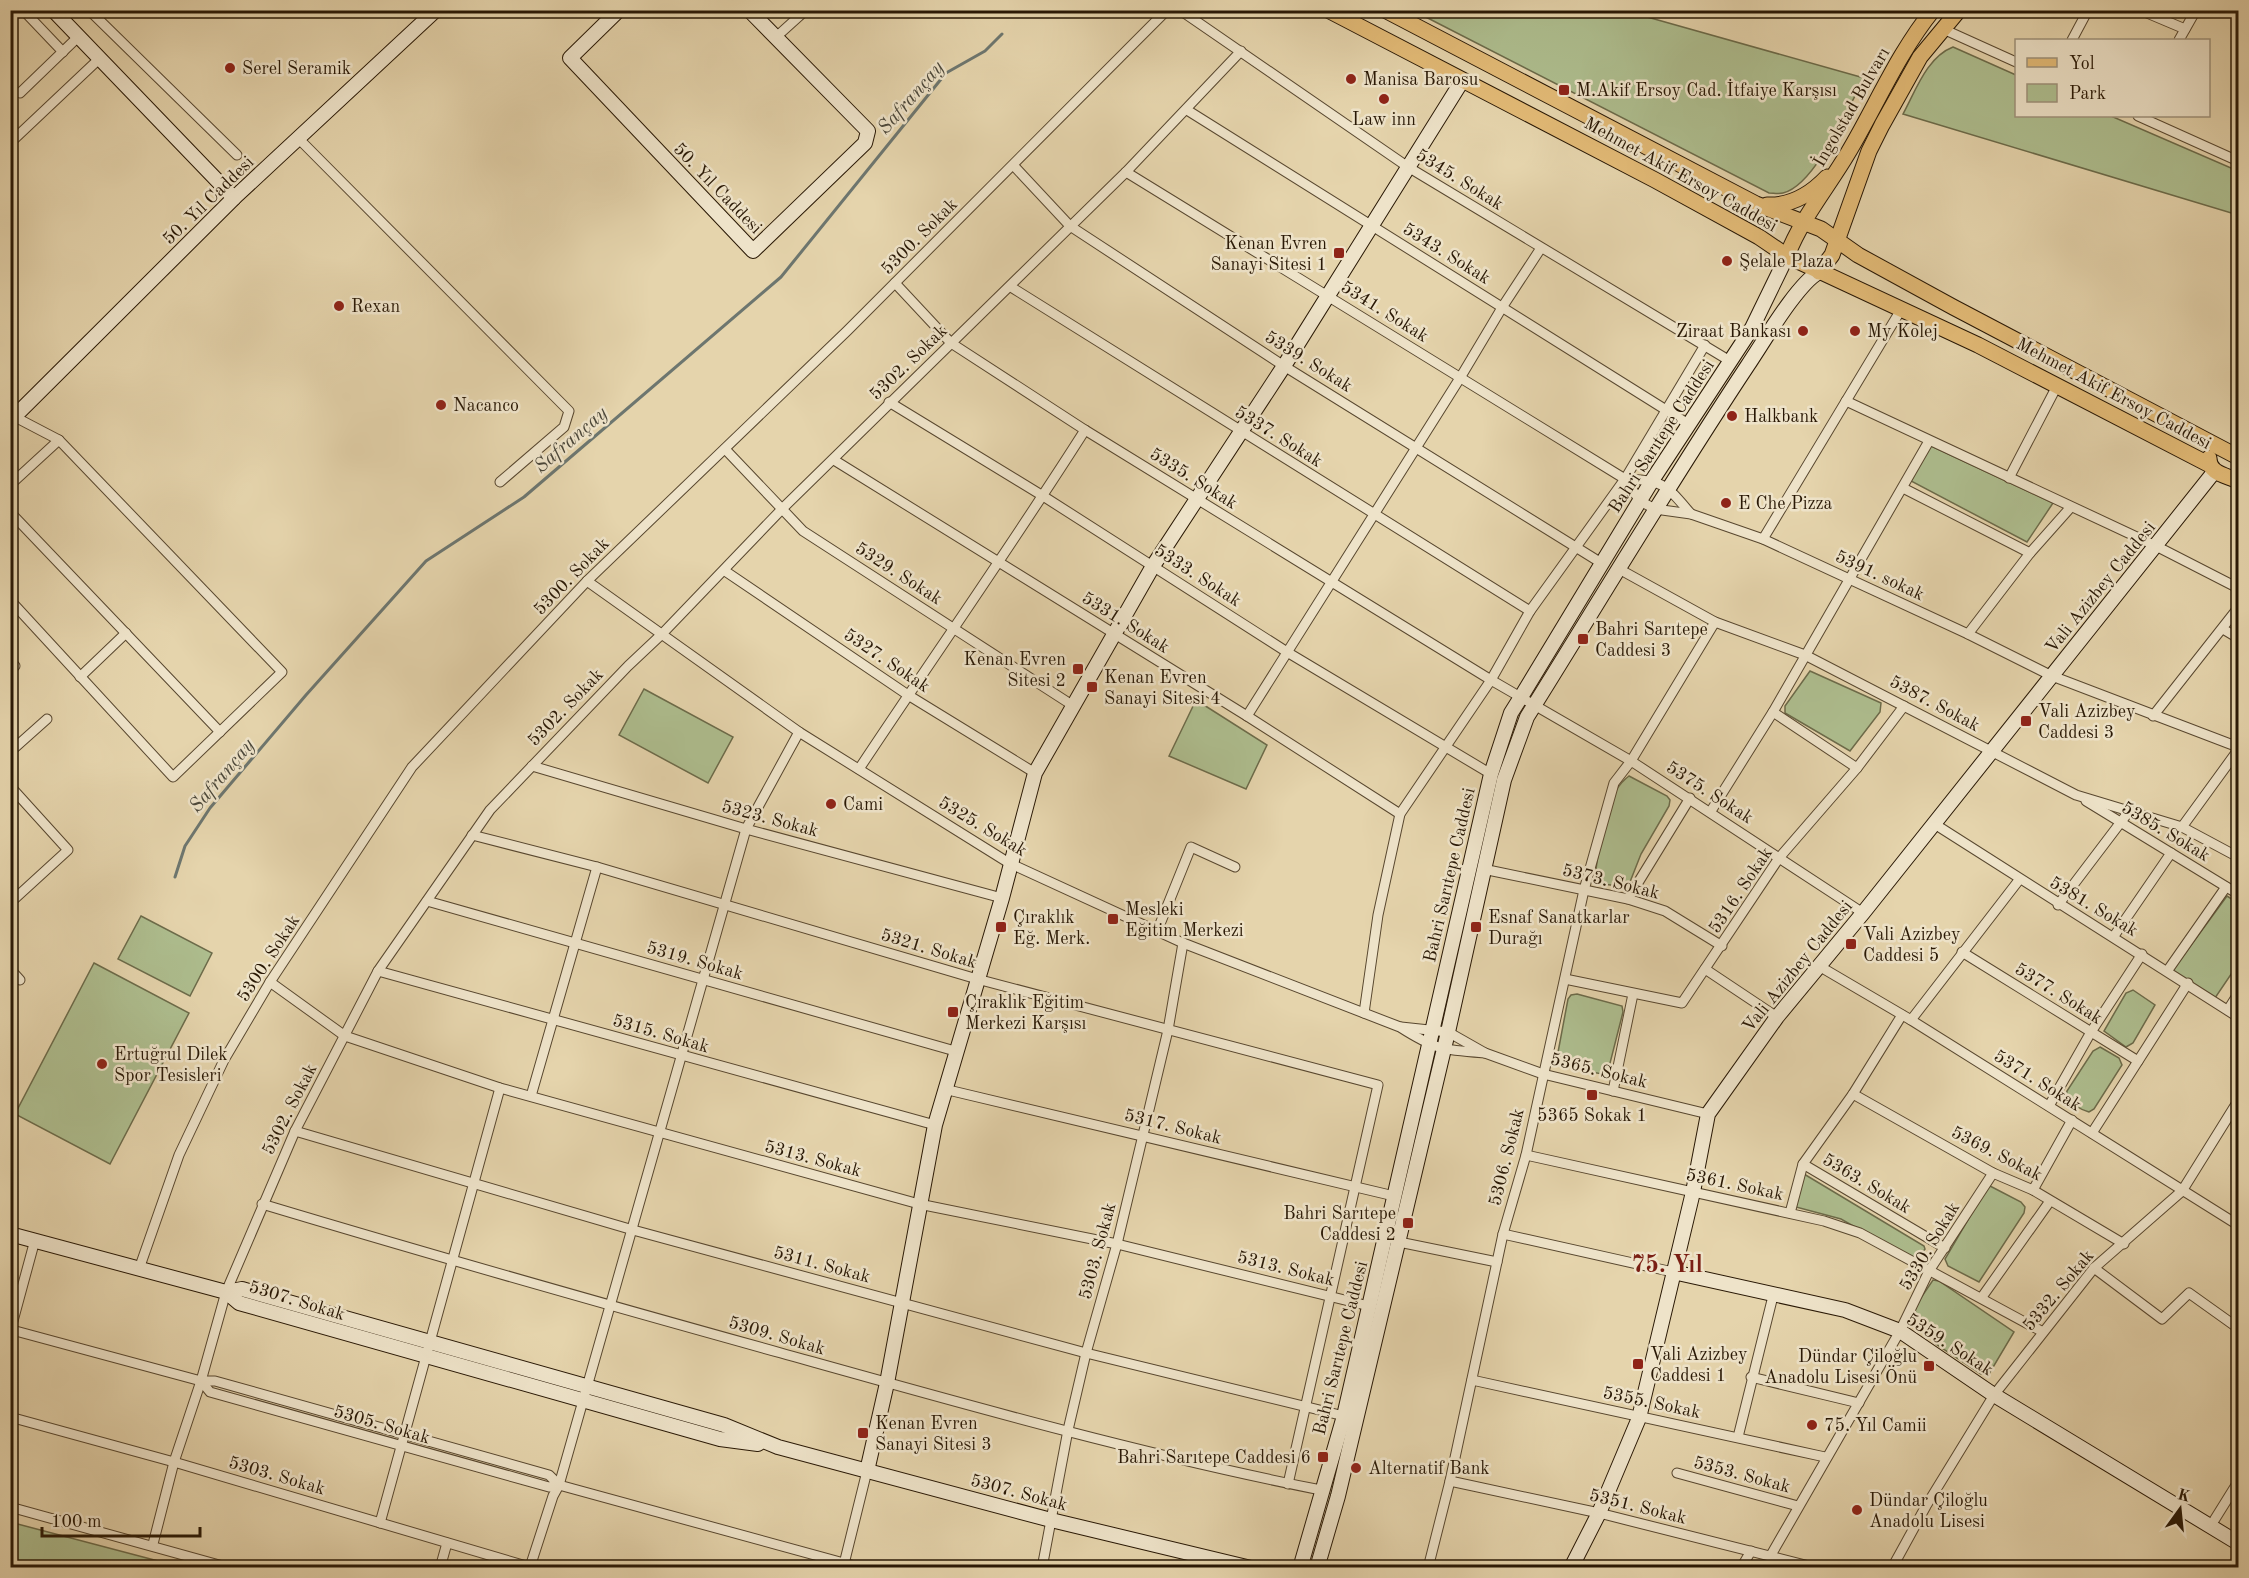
<svg xmlns="http://www.w3.org/2000/svg" width="2249" height="1578" viewBox="0 0 2249 1578" font-family="'Old Standard TT',serif">
	<style>
		.green { fill: #aebe8f; stroke: #6c6b4a; stroke-width: 1.5 }
		.lines { fill: none; stroke-linecap: round; stroke-linejoin: round }
		.stream { stroke: #6d766f; stroke-width: 3 }
		.street-casing { stroke: #58472f; stroke-width: 11 }
		.secondary-casing { stroke: #291805; stroke-width: 16 }
		.primary-casing { stroke: #291805; stroke-width: 17 }
		.street { stroke: #eee3c9; stroke-width: 9 }
		.secondary { stroke: #eee3c9; stroke-width: 14 }
		.primary { stroke: #e2ba76; stroke-width: 15 }
		.poi-dot { fill: #8f2418; stroke: #eee3c9; stroke-width: 2 }
		.labels { text-anchor: middle; stroke-width: 5; stroke-linejoin: round; paint-order: stroke }
		.poi-label { font-size: 18px; fill: #291805; stroke: #eee3c9; text-anchor: start }
		.street-label { font-size: 18px; fill: #291805; stroke: #eee3c9 }
		.water-label { font-size: 20px; font-style: italic; fill: #4b473a; stroke: #eee3c9 }
		.district-label { font-size: 24px; font-weight: bold; fill: #7a1f14; stroke: #eee3c9 }
	</style>
	<rect width="100%" height="100%" fill="#e5d4ac"/>
	<filter id="stains"><feTurbulence type="fractalNoise" baseFrequency=".00333" numOctaves="4"/><feColorMatrix values="0 0 0 0 .2 0 0 0 0 .09 0 0 0 0 .02 0 0 0 .5 -.17"/></filter>
	<radialGradient id="worn" r=".72"><stop offset=".6" stop-color="#630" stop-opacity="0"/><stop offset="1" stop-color="#630" stop-opacity=".3"/></radialGradient>
	<g class="green">
		<path d="M1414 11H1626L1864 78C1849 106 1815 186 1783 193 1779 194 1773 193 1769 193Z"/>
		<path d="M1953 47 2016 75V116H2111L2238 171V215L1903 114C1916 90 1927 57 1953 47Z"/>
		<polygon points="1929,445 2053,503 2027,542 1911,481"/>
		<polygon points="1810,671 1881,703 1880,712 1850,751 1785,713 1785,706"/>
		<polygon points="644,689 733,737 708,783 619,735"/>
		<polygon points="1196,700 1267,745 1246,789 1169,756"/>
		<path d="M1629 776 1667 796 1670 800 1669 806 1641 854 1628 887 1602 884 1595 876C1600 845 1602 796 1629 776Z"/>
		<polygon points="2227,896 2238,903 2238,964 2215,998 2172,971"/>
		<polygon points="141,916 212,953 190,996 118,959"/>
		<polygon points="94,963 189,1013 110,1164 15,1114"/>
		<polygon points="2133,990 2155,1005 2133,1043 2126,1047 2104,1031 2126,993"/>
		<polygon points="1577,994 1622,1006 1623,1012 1607,1075 1561,1066 1556,1063 1568,999 1571,995"/>
		<path d="M2100 1047 2119 1058 2122 1065 2094 1109 2089 1112C2081 1110 2071 1104 2066 1096L2067 1091 2093 1051Z"/>
		<polygon points="1804,1174 1924,1246 1925,1249 1917,1260 1913,1260 1841,1219 1796,1207"/>
		<polygon points="1990,1186 2021,1202 2025,1207 2024,1213 1979,1282 1948,1266 1945,1259 1986,1189"/>
		<polygon points="1933,1280 1939,1281 2014,1332 1989,1374 1981,1374 1933,1342 1933,1327 1917,1315 1914,1308"/>
		<polygon points="10,1522 181,1567 11,1567"/>
	</g>
	<g class="lines">
		<polyline class="stream" points="175,877 185,846 210,808 306,695 426,561 524,497 781,277 946,73 985,51 1002,34"/>
		<g class="street-casing">
			<g id="street">
				<polyline points="23,10 63,52"/>
				<polyline points="89,10 237,155"/>
				<polyline points="1180,10 1408,167 1730,361"/>
				<polyline points="2140,10 2185,29"/>
				<polyline points="1943,29 2016,62"/>
				<polyline points="775,38 806,10"/>
				<polyline points="2072,40 2088,10"/>
				<polyline points="2179,40 2196,10"/>
				<polyline points="20,93 78,37"/>
				<polyline points="1187,110 1690,425"/>
				<polyline points="2138,116 2238,161"/>
				<polyline points="299,139 569,411 564,427 500,482"/>
				<polyline points="10,143 99,59"/>
				<polyline points="1014,166 1070,226 1284,366 1603,564"/>
				<polyline points="1126,172 1625,479 1640,501 1655,509 1691,514 1763,539 1968,634 2052,676 2238,747"/>
				<polyline points="895,283 951,343 1085,430 1491,680 1631,761 1863,913"/>
				<polyline points="1011,287 1530,611"/>
				<polyline points="1846,401 2156,546 2238,588"/>
				<polyline points="889,402 1043,496 1287,652 1491,774"/>
				<polyline points="725,449 803,531 1072,705"/>
				<polyline points="834,460 1247,716 1400,814"/>
				<polyline points="2009,478 2057,386"/>
				<path d="M1625 479C1664 480 1666 485 1691 514"/>
				<polyline points="10,485 59,440"/>
				<polyline points="1903,488 2030,553"/>
				<polyline points="10,512 220,732"/>
				<polyline points="1763,539 1902,308"/>
				<polyline points="1619,569 1715,622 1805,655 2076,795 2182,827 2238,857"/>
				<polyline points="725,571 908,695 1035,773"/>
				<path d="M587 581 799 732 1009 863 1183 943 1400 1027C1436 1050 1443 1050 1485 1053"/>
				<polyline points="10,600 173,777 282,672 59,440 15,417"/>
				<polyline points="2223,629 2238,638"/>
				<polyline points="1968,634 2030,553 2070,508"/>
				<polyline points="10,661 15,666"/>
				<polyline points="80,677 126,633"/>
				<polyline points="1773,712 1857,768"/>
				<polyline points="1247,716 1460,378 1503,306 1541,248"/>
				<polyline points="2153,716 2238,608"/>
				<polyline points="10,752 47,719"/>
				<polyline points="532,766 746,829 1002,898"/>
				<path d="M859 769C934 656 1012 545 1085 430"/>
				<polyline points="10,786 68,850 10,903"/>
				<polyline points="2086,801 2238,894"/>
				<polyline points="1711,811 1773,712 1929,441"/>
				<polyline points="1933,823 2238,1017"/>
				<polyline points="2182,827 2238,750"/>
				<polyline points="472,835 597,867 977,979 1378,1085 1288,1484"/>
				<polyline points="1483,869 1628,899 1665,911 1722,946"/>
				<polyline points="1628,899 1690,798"/>
				<polyline points="427,901 955,1051"/>
				<polyline points="2058,905 2130,810"/>
				<polyline points="1158,929 1191,847 1235,867"/>
				<polyline points="2114,936 2171,853"/>
				<polyline points="1962,952 2138,1061"/>
				<polyline points="1819,966 1911,1020 2238,1225"/>
				<polyline points="10,969 20,980"/>
				<polyline points="1705,969 1777,1017"/>
				<polyline points="2168,970 2226,887"/>
				<polyline points="378,971 935,1125"/>
				<polyline points="1565,979 1682,1003 1779,858 1857,768 1904,706"/>
				<polyline points="270,982 345,1036 500,1088 919,1204 1117,1244 1369,1306"/>
				<polyline points="2228,1010 2238,994"/>
				<polyline points="1364,1013 1378,915 1400,814 1491,680 1530,611 1625,479 1705,345"/>
				<polyline points="1911,1020 2019,880"/>
				<polyline points="1401,1027 1448,1032 1485,1053 1543,1074 1708,1114"/>
				<polyline points="944,1089 1394,1196"/>
				<polyline points="1613,1091 1633,994"/>
				<polyline points="1853,1094 1993,1173 2033,1190 2124,1244"/>
				<polyline points="531,1096 597,867"/>
				<polyline points="2049,1106 2091,1032 2142,954"/>
				<polyline points="295,1131 633,1230 1086,1353 1344,1416"/>
				<polyline points="2092,1133 2188,983"/>
				<polyline points="1526,1155 1824,1221 1860,1233 2043,1332"/>
				<polyline points="1803,1164 1945,1248"/>
				<polyline points="2033,1190 2072,1120"/>
				<path d="M262 1204C435 1256 608 1305 781 1353 960 1403 1139 1454 1321 1490"/>
				<polyline points="1790,1213 1803,1164 1853,1094 1902,1015"/>
				<polyline points="1503,1234 1673,1272"/>
				<polyline points="1399,1242 1497,1262"/>
				<polyline points="2094,1268 2162,1319 2189,1293 2238,1328"/>
				<polyline points="139,1269 179,1155 224,1060 270,982 412,767 587,581 847,331 1167,10"/>
				<polyline points="1982,1297 2050,1201"/>
				<polyline points="12,1330 201,1381 215,1381 549,1475 559,1485 862,1568"/>
				<polyline points="10,1332 35,1240"/>
				<polyline points="1751,1377 1859,1403"/>
				<polyline points="1472,1380 1825,1457"/>
				<polyline points="201,1381 210,1392 549,1487 559,1485"/>
				<polyline points="10,1417 174,1462 533,1568"/>
				<polyline points="1738,1437 1773,1296"/>
				<polyline points="1677,1473 1798,1506"/>
				<polyline points="1450,1481 1599,1513 1817,1568"/>
				<polyline points="10,1507 230,1568"/>
				<polyline points="380,1523 500,1088"/>
				<polyline points="2210,1527 2238,1482"/>
				<polyline points="153,1544 174,1462 201,1381 226,1292 295,1131 378,971 490,810 628,666 662,634 783,508 1126,172 1241,51"/>
				<polyline points="1771,1555 1900,1331 1929,1271 1993,1173"/>
				<polyline points="530,1567 553,1496 559,1485 746,829 799,732"/>
				<polyline points="440,1568 447,1543"/>
				<polyline points="843,1568 867,1471"/>
				<polyline points="1042,1568 1068,1430 1086,1353 1117,1244 1168,1030 1183,943"/>
				<polyline points="1428,1568 1450,1481 1503,1234 1526,1155 1584,890 1614,783 1631,761 1715,622"/>
				<polyline points="1741,1568 1751,1551"/>
				<polyline points="1892,1568 1926,1506 1994,1395 2094,1268 2182,1191 2238,1101"/>
				<polyline points="2230,1568 2238,1559"/>
			</g>
		</g>
		<g class="secondary-casing">
			<g id="secondary">
				<polyline points="53,10 234,198"/>
				<polyline points="619,10 570,58 753,251 865,143 868,131 749,10"/>
				<polyline points="10,421 234,198 436,10"/>
				<polyline points="10,1234 226,1292 239,1303 720,1439 758,1444"/>
				<polyline points="1673,1272 1845,1310 1900,1331 1994,1395 2238,1543"/>
				<polyline points="226,1292 242,1289 724,1425 778,1447 1051,1520 1251,1568"/>
				<polyline points="867,1471 887,1383 935,1125 1002,898 1035,773 1153,566 1284,366 1462,81"/>
				<polyline points="1301,1565 1344,1416 1491,774 1511,713 1521,697 1653,479 1752,328 1787,256"/>
				<path d="M1317 1568 1338 1496 1448 1032 1504 780 1527 717C1600 600 1671 481 1748 365 1763 343 1797 284 1819 272"/>
				<polyline points="1571,1568 1599,1513 1639,1418 1693,1192 1708,1114 1777,1017 1863,913 2214,472"/>
			</g>
		</g>
		<g class="primary-casing">
			<g id="primary">
				<polyline points="1328,10 1655,180 1759,237 1787,256 1978,345 2210,465"/>
				<polyline points="1385,10 1756,204 1821,229 1858,255 1953,307 2238,457"/>
				<path d="M1767 205C1791 206 1810 195 1827 177"/>
				<path d="M1787 256C1801 219 1828 187 1848 153 1876 106 1898 53 1933 10"/>
				<polyline points="1819,272 1832,255 1869,151 1882,125 1920,57 1959,10"/>
				<path d="M2209 458C2209 474 2226 475 2238 481"/>
			</g>
		</g>
		<use href="#street" class="street"/>
		<use href="#secondary" class="secondary"/>
		<use href="#primary" class="primary"/>
	</g>
	<g class="poi-dot">
		<circle cx="230" cy="68" r="6"/>
		<circle cx="1351" cy="79" r="6"/>
		<rect x="1558" y="84" width="12" height="12" rx="3"/>
		<circle cx="1384" cy="99" r="6"/>
		<rect x="1333" y="247" width="12" height="12" rx="3"/>
		<circle cx="1727" cy="261" r="6"/>
		<circle cx="339" cy="306" r="6"/>
		<circle cx="1803" cy="331" r="6"/>
		<circle cx="1855" cy="331" r="6"/>
		<circle cx="441" cy="405" r="6"/>
		<circle cx="1732" cy="416" r="6"/>
		<circle cx="1726" cy="503" r="6"/>
		<rect x="1577" y="633" width="12" height="12" rx="3"/>
		<rect x="1072" y="663" width="12" height="12" rx="3"/>
		<rect x="1086" y="681" width="12" height="12" rx="3"/>
		<rect x="2020" y="715" width="12" height="12" rx="3"/>
		<circle cx="831" cy="804" r="6"/>
		<rect x="1107" y="913" width="12" height="12" rx="3"/>
		<rect x="995" y="921" width="12" height="12" rx="3"/>
		<rect x="1470" y="921" width="12" height="12" rx="3"/>
		<rect x="1845" y="938" width="12" height="12" rx="3"/>
		<rect x="947" y="1006" width="12" height="12" rx="3"/>
		<circle cx="102" cy="1064" r="6"/>
		<rect x="1586" y="1089" width="12" height="12" rx="3"/>
		<rect x="1402" y="1217" width="12" height="12" rx="3"/>
		<rect x="1632" y="1358" width="12" height="12" rx="3"/>
		<rect x="1923" y="1360" width="12" height="12" rx="3"/>
		<circle cx="1812" cy="1425" r="6"/>
		<rect x="857" y="1427" width="12" height="12" rx="3"/>
		<rect x="1317" y="1451" width="12" height="12" rx="3"/>
		<circle cx="1356" cy="1468" r="6"/>
		<circle cx="1857" cy="1510" r="6"/>
	</g>
	<g class="labels">
		<g class="poi-label">
			<text x="242" y="74">Serel Seramik</text>
			<text x="1363" y="85">Manisa Barosu</text>
			<text x="1576" y="96">M.Akif Ersoy Cad. İtfaiye Karşısı</text>
			<text x="1384" y="125" text-anchor="middle">Law inn</text>
			<text x="1327" y="249" text-anchor="end">Kenan Evren<tspan x="1327" dy="21">Sanayi Sitesi 1</tspan></text>
			<text x="1739" y="267">Şelale Plaza</text>
			<text x="351" y="312">Rexan</text>
			<text x="1791" y="337" text-anchor="end">Ziraat Bankası</text>
			<text x="1867" y="337">My Kolej</text>
			<text x="453" y="411">Nacanco</text>
			<text x="1744" y="422">Halkbank</text>
			<text x="1738" y="509">E Che Pizza</text>
			<text x="1595" y="635">Bahri Sarıtepe<tspan x="1595" dy="21">Caddesi 3</tspan></text>
			<text x="1066" y="665" text-anchor="end">Kenan Evren<tspan x="1066" dy="21">Sitesi 2</tspan></text>
			<text x="1104" y="683">Kenan Evren<tspan x="1104" dy="21">Sanayi Sitesi 4</tspan></text>
			<text x="2038" y="717">Vali Azizbey<tspan x="2038" dy="21">Caddesi 3</tspan></text>
			<text x="843" y="810">Cami</text>
			<text x="1125" y="915">Mesleki<tspan x="1125" dy="21">Eğitim Merkezi</tspan></text>
			<text x="1013" y="923">Çıraklık<tspan x="1013" dy="21">Eğ. Merk.</tspan></text>
			<text x="1488" y="923">Esnaf Sanatkarlar<tspan x="1488" dy="21">Durağı</tspan></text>
			<text x="1863" y="940">Vali Azizbey<tspan x="1863" dy="21">Caddesi 5</tspan></text>
			<text x="965" y="1008">Çıraklık Eğitim<tspan x="965" dy="21">Merkezi Karşısı</tspan></text>
			<text x="114" y="1060">Ertuğrul Dilek<tspan x="114" dy="21">Spor Tesisleri</tspan></text>
			<text x="1592" y="1121" text-anchor="middle">5365 Sokak 1</text>
			<text x="1396" y="1219" text-anchor="end">Bahri Sarıtepe<tspan x="1396" dy="21">Caddesi 2</tspan></text>
			<text x="1650" y="1360">Vali Azizbey<tspan x="1650" dy="21">Caddesi 1</tspan></text>
			<text x="1917" y="1362" text-anchor="end">Dündar Çiloğlu<tspan x="1917" dy="21">Anadolu Lisesi Önü</tspan></text>
			<text x="875" y="1429">Kenan Evren<tspan x="875" dy="21">Sanayi Sitesi 3</tspan></text>
			<text x="1824" y="1431">75. Yıl Camii</text>
			<text x="1311" y="1463" text-anchor="end">Bahri Sarıtepe Caddesi 6</text>
			<text x="1368" y="1474">Alternatif Bank</text>
			<text x="1869" y="1506">Dündar Çiloğlu<tspan x="1869" dy="21">Anadolu Lisesi</tspan></text>
		</g>
		<g class="street-label">
			<text transform="translate(1851 107) rotate(-60)" y="6">İngolstad Bulvarı</text>
			<text transform="translate(1681 174) rotate(29)" y="6">Mehmet Akif Ersoy Caddesi</text>
			<text transform="translate(1460 179) rotate(32)" y="6">5345. Sokak</text>
			<text transform="translate(718 188) rotate(46)" y="6">50. Yıl Caddesi</text>
			<text transform="translate(208 200) rotate(-44)" y="6">50. Yıl Caddesi</text>
			<text transform="translate(919 236) rotate(-45)" y="6">5300. Sokak</text>
			<text transform="translate(1447 253) rotate(32)" y="6">5343. Sokak</text>
			<text transform="translate(1385 311) rotate(32)" y="6">5341. Sokak</text>
			<text transform="translate(1309 361) rotate(32)" y="6">5339. Sokak</text>
			<text transform="translate(908 362) rotate(-44)" y="6">5302. Sokak</text>
			<text transform="translate(2114 393) rotate(28)" y="6">Mehmet Akif Ersoy Caddesi</text>
			<text transform="translate(1279 436) rotate(32)" y="6">5337. Sokak</text>
			<text transform="translate(1661 436) rotate(-57)" y="6">Bahri Sarıtepe Caddesi</text>
			<text transform="translate(1194 478) rotate(32)" y="6">5335. Sokak</text>
			<text transform="translate(899 573) rotate(33)" y="6">5329. Sokak</text>
			<text transform="translate(1198 575) rotate(33)" y="6">5333. Sokak</text>
			<text transform="translate(1880 575) rotate(25)" y="6">5391. sokak</text>
			<text transform="translate(571 576) rotate(-46)" y="6">5300. Sokak</text>
			<text transform="translate(2100 587) rotate(-51)" y="6">Vali Azizbey Caddesi</text>
			<text transform="translate(1126 622) rotate(32)" y="6">5331. Sokak</text>
			<text transform="translate(887 660) rotate(34)" y="6">5327. Sokak</text>
			<text transform="translate(1935 703) rotate(28)" y="6">5387. Sokak</text>
			<text transform="translate(565 707) rotate(-46)" y="6">5302. Sokak</text>
			<text transform="translate(1710 792) rotate(33)" y="6">5375. Sokak</text>
			<text transform="translate(770 818) rotate(15)" y="6">5323. Sokak</text>
			<text transform="translate(983 826) rotate(31)" y="6">5325. Sokak</text>
			<text transform="translate(2166 831) rotate(31)" y="6">5385. Sokak</text>
			<text transform="translate(1449 875) rotate(-77)" y="6">Bahri Sarıtepe Caddesi</text>
			<text transform="translate(1611 881) rotate(14)" y="6">5373. Sokak</text>
			<text transform="translate(1740 890) rotate(-56)" y="6">5316. Sokak</text>
			<text transform="translate(2094 906) rotate(31)" y="6">5381. Sokak</text>
			<text transform="translate(929 948) rotate(17)" y="6">5321. Sokak</text>
			<text transform="translate(268 958) rotate(-57)" y="6">5300. Sokak</text>
			<text transform="translate(695 960) rotate(16)" y="6">5319. Sokak</text>
			<text transform="translate(1797 966) rotate(-51)" y="6">Vali Azizbey Caddesi</text>
			<text transform="translate(2059 993) rotate(32)" y="6">5377. Sokak</text>
			<text transform="translate(661 1033) rotate(16)" y="6">5315. Sokak</text>
			<text transform="translate(1599 1070) rotate(14)" y="6">5365. Sokak</text>
			<text transform="translate(2038 1080) rotate(32)" y="6">5371. Sokak</text>
			<text transform="translate(289 1109) rotate(-63)" y="6">5302. Sokak</text>
			<text transform="translate(1173 1126) rotate(14)" y="6">5317. Sokak</text>
			<text transform="translate(1997 1153) rotate(27)" y="6">5369. Sokak</text>
			<text transform="translate(1506 1157) rotate(-76)" y="6">5306. Sokak</text>
			<text transform="translate(813 1158) rotate(15)" y="6">5313. Sokak</text>
			<text transform="translate(1867 1183) rotate(31)" y="6">5363. Sokak</text>
			<text transform="translate(1735 1184) rotate(12)" y="6">5361. Sokak</text>
			<text transform="translate(1929 1246) rotate(-59)" y="6">5330. Sokak</text>
			<text transform="translate(1097 1251) rotate(-75)" y="6">5303. Sokak</text>
			<text transform="translate(822 1264) rotate(15)" y="6">5311. Sokak</text>
			<text transform="translate(1286 1268) rotate(14)" y="6">5313. Sokak</text>
			<text transform="translate(2058 1290) rotate(-50)" y="6">5332. Sokak</text>
			<text transform="translate(297 1300) rotate(17)" y="6">5307. Sokak</text>
			<text transform="translate(777 1335) rotate(16)" y="6">5309. Sokak</text>
			<text transform="translate(1950 1344) rotate(33)" y="6">5359. Sokak</text>
			<text transform="translate(1340 1348) rotate(-76)" y="6">Bahri Sarıtepe Caddesi</text>
			<text transform="translate(1652 1402) rotate(12)" y="6">5355. Sokak</text>
			<text transform="translate(382 1424) rotate(16)" y="6">5305. Sokak</text>
			<text transform="translate(1742 1474) rotate(15)" y="6">5353. Sokak</text>
			<text transform="translate(277 1475) rotate(16)" y="6">5303. Sokak</text>
			<text transform="translate(1019 1492) rotate(15)" y="6">5307. Sokak</text>
			<text transform="translate(1638 1506) rotate(14)" y="6">5351. Sokak</text>
		</g>
		<g class="water-label">
			<text transform="translate(910 97) rotate(-49)" y="7">Safrançay</text>
			<text transform="translate(570 439) rotate(-41)" y="7">Safrançay</text>
			<text transform="translate(221 775) rotate(-50)" y="7">Safrançay</text>
		</g>
		<g class="district-label">
			<text x="1667" y="1272">75. Yıl</text>
		</g>
	</g>
	<rect width="2249" height="1578" fill="none" stroke="#e5d4ac" stroke-width="36"/>
	<rect x="12" y="12" width="2225" height="1554" fill="none" stroke="#291805" stroke-width="3"/>
	<rect x="18" y="18" width="2213" height="1542" fill="none" stroke="#291805" stroke-width="1.5"/>
	<rect x="2015" y="39" width="195" height="78" fill="#eee3c9" stroke="#9f927b" stroke-width="1.5"/>
	<rect x="2027" y="58" width="30" height="9" fill="#e2ba76" stroke="#9f927b" stroke-width="1.5"/>
	<text x="2069" y="69" font-size="18" fill="#291805">Yol</text>
	<rect x="2027" y="84" width="30" height="18" fill="#aebe8f" stroke="#9f927b" stroke-width="1.5"/>
	<text x="2069" y="99" font-size="18" fill="#291805">Park</text>
	<g transform="translate(2180 1509) rotate(15)" stroke="#eee3c9" stroke-width="4.5" paint-order="stroke">
	<path d="M0-4.5L10 22L0 15L-10 22Z" fill="#291805"/>
	<text y="-9" font-size="16" font-weight="bold" text-anchor="middle" fill="#291805">K</text>
	</g>
	<path d="M42 1527v9h158v-9" fill="none" stroke="#291805" stroke-width="3"/>
	<text x="51" y="1527" font-size="18" fill="#291805" stroke="#eee3c9" stroke-width="4.5" paint-order="stroke">100 m</text>
	<rect width="100%" height="100%" filter="url(#stains)"/>
	<rect width="100%" height="100%" fill="url(#worn)"/>
</svg>
